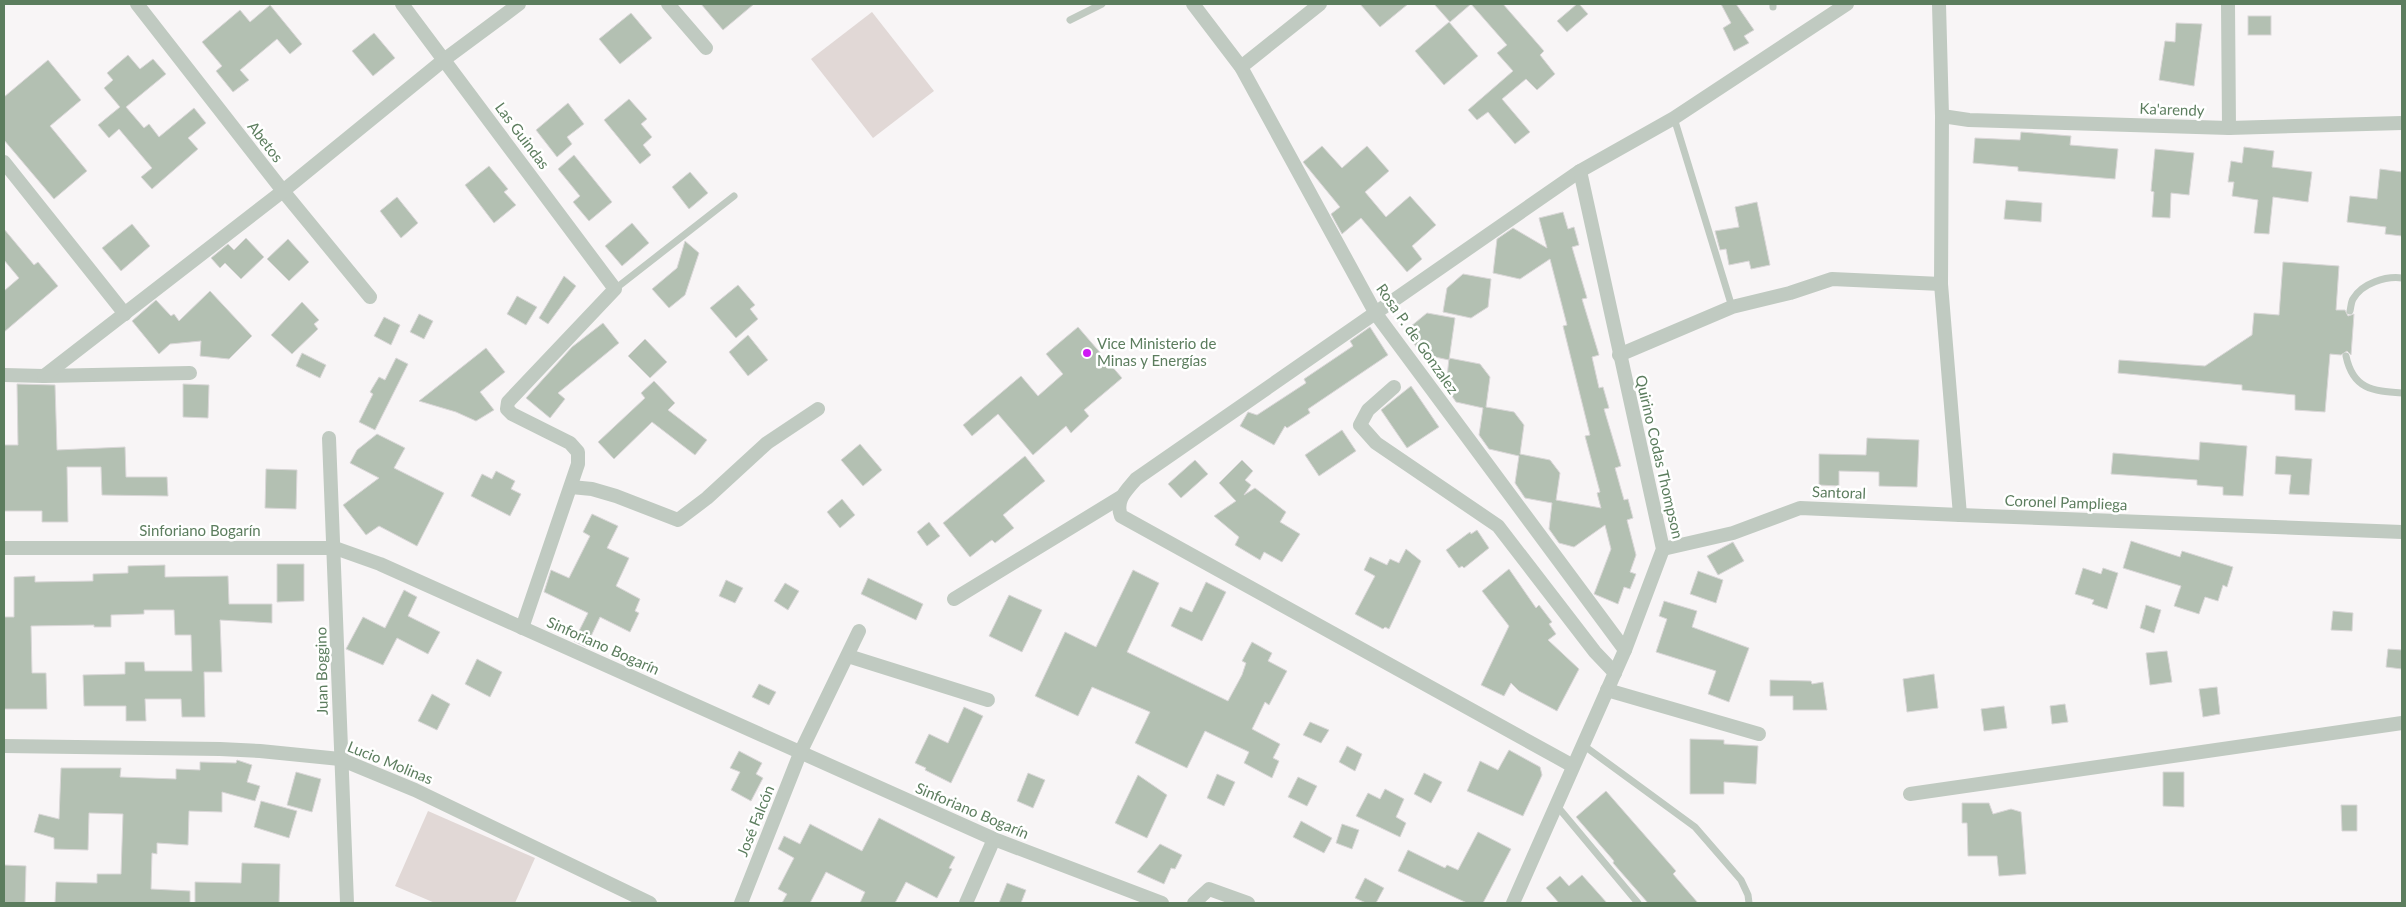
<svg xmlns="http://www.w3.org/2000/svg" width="2406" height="907" viewBox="0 0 2406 907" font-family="Lato,sans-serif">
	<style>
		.green { fill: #e1d8d6 }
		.building { fill: #b3c0b2; stroke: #dad7d8 }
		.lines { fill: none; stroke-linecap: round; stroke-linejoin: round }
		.lane { stroke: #c0cac1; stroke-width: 7 }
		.street { stroke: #c0cac1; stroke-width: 14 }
		.poi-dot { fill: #cf19f4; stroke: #fff; stroke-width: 2 }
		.labels { text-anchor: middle; stroke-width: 5; stroke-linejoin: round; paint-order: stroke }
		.street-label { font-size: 15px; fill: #5c7d5e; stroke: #fff }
		.poi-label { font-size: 15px; fill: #5c7d5e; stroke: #fff; text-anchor: start }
	</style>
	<rect width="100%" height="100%" fill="#f8f5f6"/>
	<g class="green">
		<polygon points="872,12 934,91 873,138 811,59"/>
		<polygon points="428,811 535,858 515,903 435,903 395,886"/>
	</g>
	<g class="building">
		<polygon points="701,4 754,4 723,30"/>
		<polygon points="1360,4 1408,4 1380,27"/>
		<polygon points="1434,4 1503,4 1544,51 1540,55 1555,74 1537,90 1526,79 1502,99 1530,132 1515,144 1488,112 1477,120 1468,110 1513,71 1497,53 1507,45 1471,4 1450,22"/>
		<polygon points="1577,4 1579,4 1588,14 1567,32 1557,21"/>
		<polygon points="1721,4 1736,4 1754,30 1744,36 1749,43 1734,51 1723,28 1731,23"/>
		<polygon points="270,5 302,44 290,54 277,39 240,70 249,80 233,92 216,71 222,66 202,42 240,10 250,22"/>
		<polygon points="631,13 652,38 620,64 599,39"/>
		<rect x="2248" y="16" width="23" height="19"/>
		<polygon points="1449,22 1478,56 1444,85 1415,51"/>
		<polygon points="2176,23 2202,24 2194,86 2159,80 2165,41 2175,42"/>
		<polygon points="374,33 395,58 373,76 352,51"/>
		<polygon points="128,55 140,69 153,59 166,74 126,107 144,128 149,124 159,137 194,108 206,123 188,138 198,149 152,189 141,177 152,168 119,129 109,138 98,125 120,107 104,88 113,80 107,73"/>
		<polygon points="48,60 81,100 50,126 87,171 54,199 4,140 4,97"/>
		<polygon points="629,99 647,119 641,124 652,137 643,145 651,155 640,164 604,120"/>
		<polygon points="568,103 584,124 567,137 572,144 557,157 536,130"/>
		<polygon points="2021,132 2071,136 2070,145 2118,149 2115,179 2018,171 2018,167 1973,163 1975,138 2020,140"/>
		<polygon points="1322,146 1342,168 1367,146 1389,171 1365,192 1386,217 1410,196 1436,225 1412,246 1422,259 1407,272 1361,218 1342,234 1331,214 1340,207 1303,162"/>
		<polygon points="2244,147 2274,151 2272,167 2312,172 2308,202 2273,197 2269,234 2254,233 2258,200 2232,196 2234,182 2228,182 2231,161 2242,163"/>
		<polygon points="2155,149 2194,153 2189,195 2171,193 2170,218 2152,217 2154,192 2151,191"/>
		<polygon points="574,155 612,202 589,221 573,202 580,196 558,169"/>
		<polygon points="489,166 508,189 504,192 516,205 494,223 465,185"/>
		<polygon points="2380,169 2402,172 2402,236 2385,234 2386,227 2347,222 2350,196 2377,199"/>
		<polygon points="690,172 708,193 689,209 672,187"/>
		<polygon points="397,197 418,223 401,238 380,211"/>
		<polygon points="2006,200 2042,203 2041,222 2004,219"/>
		<polygon points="1757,202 1770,265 1751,269 1749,261 1729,265 1726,249 1720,250 1715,231 1739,227 1735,207"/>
		<polygon points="1563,212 1568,229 1574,227 1579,245 1572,247 1587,298 1582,299 1599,355 1592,357 1599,388 1603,387 1609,408 1604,409 1621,466 1615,468 1624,500 1628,499 1633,518 1627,520 1636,555 1630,572 1636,574 1630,589 1624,587 1618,604 1594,594 1611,549 1605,525 1574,547 1559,543 1549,529 1552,503 1525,498 1515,483 1519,456 1489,449 1479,435 1483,408 1456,402 1446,387 1449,358 1480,364 1490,377 1486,407 1514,412 1524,425 1520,454 1550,460 1560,473 1556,500 1601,508 1597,493 1600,492 1585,436 1590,435 1563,326 1567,325 1550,259 1520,279 1493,273 1497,239 1513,228 1547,248 1539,218"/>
		<polygon points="632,223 649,243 622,266 605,246"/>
		<polygon points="132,224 150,246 121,271 102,248"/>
		<polygon points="4,229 34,265 38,262 58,286 4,332 4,291 19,278 4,260"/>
		<polygon points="246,238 264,257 241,279 225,263 220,268 211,258 228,244 234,250"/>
		<polygon points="288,239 309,262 289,281 267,259"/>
		<polygon points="685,241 699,253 685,295 669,308 652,289 677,268"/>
		<polygon points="2283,262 2339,266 2336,310 2345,310 2348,316 2354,314 2351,355 2347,351 2341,355 2330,354 2325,412 2295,410 2295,395 2242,390 2242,385 2118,373 2119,360 2205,366 2252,335 2254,313 2279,315"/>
		<polygon points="1463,274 1491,279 1488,307 1471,318 1443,312 1447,288"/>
		<polygon points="564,276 576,286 548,324 539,318"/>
		<polygon points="738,285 755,305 750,309 758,319 736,338 710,308"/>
		<polygon points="210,291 252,336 229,359 200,356 201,341 170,344 159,354 132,321 156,300 171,316 174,314 179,321"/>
		<polygon points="517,296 537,307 526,325 507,314"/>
		<polygon points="302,302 319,320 314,324 318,329 292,354 271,335"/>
		<polygon points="1427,313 1455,318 1449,360 1421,354 1409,336 1410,327"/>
		<polygon points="419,314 433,321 424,339 410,332"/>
		<polygon points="384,317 400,325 391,345 374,336"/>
		<polygon points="603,323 619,343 558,393 565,399 550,418 526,398 572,347"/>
		<polygon points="1078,327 1122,378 1084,410 1089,416 1071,433 1066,426 1033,455 998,414 972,436 963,425 1021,376 1038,396 1063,374 1046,354"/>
		<polygon points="1370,327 1388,355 1308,409 1310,413 1287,428 1285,426 1274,445 1240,426 1248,412 1257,415 1306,383 1304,379 1353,346 1350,341"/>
		<polygon points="748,335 768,360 748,376 729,352"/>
		<polygon points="645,339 667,362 650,378 628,356"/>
		<polygon points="486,348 505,372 480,392 494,410 476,421 456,412 419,401"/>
		<polygon points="302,353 326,365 320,378 296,366"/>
		<polygon points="396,358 408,364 375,430 359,422 373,394 370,392 379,377 385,380"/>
		<polygon points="654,381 675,403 668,410 707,440 695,455 652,422 614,459 598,442 645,398 641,393"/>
		<polygon points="17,384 55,385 57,450 125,447 126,477 167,477 168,496 102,495 101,467 67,467 68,522 42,522 42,511 4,511 4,445 18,445"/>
		<polygon points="183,384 209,385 208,418 183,417"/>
		<polygon points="1411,386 1439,427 1407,448 1381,410"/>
		<polygon points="1342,430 1356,451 1319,476 1305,455"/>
		<polygon points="377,434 405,448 394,468 444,493 417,546 379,526 366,535 343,505 379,478 350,463 357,450"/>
		<polygon points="1867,438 1919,440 1917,487 1879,486 1879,472 1839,471 1839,486 1819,485 1819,454 1866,455"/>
		<polygon points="2200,442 2247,446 2243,496 2223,495 2223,487 2197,485 2197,480 2111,474 2113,453 2199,460"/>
		<polygon points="860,444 882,470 863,486 841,460"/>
		<polygon points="1025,456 1045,481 1003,515 1014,528 995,543 992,540 989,542 970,557 943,523"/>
		<polygon points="2276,456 2312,459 2309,495 2289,494 2291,475 2275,474"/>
		<polygon points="1195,460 1208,474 1181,498 1168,484"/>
		<polygon points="1242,460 1253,471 1245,480 1251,485 1244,495 1255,488 1286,512 1280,522 1300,534 1282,562 1264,552 1260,560 1235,545 1239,537 1214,516 1236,501 1219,483"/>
		<polygon points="266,469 297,470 296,509 265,508"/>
		<polygon points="496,471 515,481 511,489 521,494 510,516 471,496 482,474 492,479"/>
		<polygon points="842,499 855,515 840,528 827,512"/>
		<polygon points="592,514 618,526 607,548 629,558 616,586 640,599 635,611 639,613 630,632 600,617 586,647 574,641 588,613 544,592 551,570 569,578 590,536 583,532"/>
		<polygon points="929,522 940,536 927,546 917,532"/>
		<polygon points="1477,530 1489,548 1464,568 1462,566 1459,568 1446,550 1470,532 1471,534"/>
		<polygon points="2131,541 2180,557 2182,551 2233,567 2227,587 2223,585 2218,601 2205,597 2199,614 2174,606 2181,586 2123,568"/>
		<polygon points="1733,542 1744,561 1718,575 1707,556"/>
		<polygon points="1406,549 1421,561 1389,629 1385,627 1383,629 1355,614 1375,576 1364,570 1370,557 1387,565 1390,559 1399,563"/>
		<polygon points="277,564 304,564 304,601 277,602"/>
		<polygon points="165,565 165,577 228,576 229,604 272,604 272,623 220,620 222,672 204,672 205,717 182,717 181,699 145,699 146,721 126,721 126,706 84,706 83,675 125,674 125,662 144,662 145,671 192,671 191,635 175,635 174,610 144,610 144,614 111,615 111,627 94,627 94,625 31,626 32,673 46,673 47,709 4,709 4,617 14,617 14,577 35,576 35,582 93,581 93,574 128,573 128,566"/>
		<polygon points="2083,568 2101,574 2103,568 2118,573 2107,609 2092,604 2094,600 2075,594"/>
		<polygon points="1509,569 1536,608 1539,605 1552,622 1549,624 1556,634 1548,640 1579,669 1557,711 1519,691 1511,683 1504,696 1481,685 1509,626 1482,591"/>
		<polygon points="1133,570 1159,583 1127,652 1228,701 1242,675 1246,663 1242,661 1252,642 1272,653 1268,661 1287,671 1269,705 1265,702 1252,729 1280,744 1273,758 1279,761 1272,778 1244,763 1249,752 1205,731 1187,768 1135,743 1150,712 1092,687 1078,716 1035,696 1065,632 1096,647"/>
		<polygon points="1698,571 1723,580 1716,603 1690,594"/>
		<polygon points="868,578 923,604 916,620 861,594"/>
		<polygon points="726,580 743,588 735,603 719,596"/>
		<polygon points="1206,582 1226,592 1202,641 1171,626 1180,607 1192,612"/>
		<polygon points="785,583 799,591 788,610 774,601"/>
		<polygon points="404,590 417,597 408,616 440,632 428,654 397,638 383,665 346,649 363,617 385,628"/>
		<polygon points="1009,595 1042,610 1022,652 989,636"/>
		<polygon points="1664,601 1697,611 1692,627 1749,648 1729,702 1708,694 1716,671 1656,652 1667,619 1659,616"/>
		<polygon points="2146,605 2161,610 2154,633 2140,628"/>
		<polygon points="2333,611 2353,613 2352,631 2331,630"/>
		<polygon points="2388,649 2402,650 2402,669 2386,667"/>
		<polygon points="2167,651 2172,682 2150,685 2146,653"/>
		<polygon points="477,659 502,672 490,697 465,684"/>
		<polygon points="1934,674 1938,708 1907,712 1903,679"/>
		<polygon points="1770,680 1811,681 1812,684 1823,682 1827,710 1793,710 1793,696 1770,696"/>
		<polygon points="759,684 776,692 769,705 752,697"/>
		<polygon points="2217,687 2220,714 2203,717 2199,689"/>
		<polygon points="432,694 450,704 437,730 418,721"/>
		<polygon points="2065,704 2068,722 2052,724 2050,706"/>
		<polygon points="2004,706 2007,728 1984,731 1981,709"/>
		<polygon points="964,707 983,716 951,783 925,770 926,768 915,763 929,734 948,743"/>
		<polygon points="1310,722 1329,730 1321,743 1303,735"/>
		<polygon points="1690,739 1724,740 1724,744 1758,746 1756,784 1724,782 1724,794 1690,794"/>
		<polygon points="1347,746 1362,754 1355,771 1339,762"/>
		<polygon points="1509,750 1540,767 1542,775 1523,816 1467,791 1480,761 1498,770"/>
		<polygon points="739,751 762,763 756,774 763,778 751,801 731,790 740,772 730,768"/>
		<polygon points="237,760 252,765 247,782 260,786 255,801 222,792 222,812 189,811 188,845 157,843 157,854 152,853 151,889 190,891 190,903 55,903 56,882 97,883 97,874 121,874 123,814 89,813 88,850 54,849 54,838 34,832 39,814 59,819 61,768 121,768 120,777 176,779 176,769 200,770 200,762 236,763"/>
		<polygon points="296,772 321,779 312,812 287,805"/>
		<polygon points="2163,772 2184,772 2184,807 2163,806"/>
		<polygon points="1028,773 1045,780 1033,808 1017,801"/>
		<polygon points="1424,773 1442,782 1431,803 1414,794"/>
		<polygon points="1217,774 1235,782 1224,806 1207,798"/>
		<polygon points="1138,775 1167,795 1147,838 1115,823"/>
		<polygon points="1298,777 1317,786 1307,806 1288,797"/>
		<polygon points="1385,789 1404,799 1396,817 1406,823 1400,837 1356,816 1368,793 1380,799"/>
		<polygon points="1606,791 1676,871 1673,874 1698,903 1648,903 1613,863 1614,861 1576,817"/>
		<polygon points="261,801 297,811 289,838 254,827"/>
		<polygon points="1962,803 1989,803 1993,814 2011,809 2021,812 2026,874 1999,876 1997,856 1968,856 1967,823 1962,823"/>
		<polygon points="2341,805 2357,805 2357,831 2342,831"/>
		<polygon points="879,818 955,857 949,868 952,869 937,898 906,882 895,903 860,903 865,892 826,872 810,903 782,903 787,894 778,889 794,858 778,849 784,836 800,844 810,824 862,851"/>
		<polygon points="1301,821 1332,838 1324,853 1293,837"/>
		<polygon points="1342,824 1359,830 1352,849 1336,843"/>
		<polygon points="1478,832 1511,849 1483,903 1467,903 1398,871 1408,850 1445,868 1447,865 1458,870"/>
		<polygon points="1160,844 1182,855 1175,869 1171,868 1164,884 1137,872"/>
		<polygon points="242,863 280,864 279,903 195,903 195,882 241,883"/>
		<polygon points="4,865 26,866 25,903 4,903"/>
		<polygon points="1582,875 1607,903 1559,903 1546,888 1560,876 1569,886"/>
		<polygon points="1365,878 1384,888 1376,903 1366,903 1355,898"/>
		<polygon points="1007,883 1026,890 1021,903 999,903"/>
	</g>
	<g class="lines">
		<g class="lane">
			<polyline points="1773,4 1773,7"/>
			<polyline points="1070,20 1102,4"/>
			<polyline points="1674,118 1732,307"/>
			<polyline points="615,289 734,196"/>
			<path d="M2350 311C2351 307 2351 302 2353 299 2362 283 2386 276 2402 278"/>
			<path d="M2346 356C2353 389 2372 391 2402 393"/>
			<polyline points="1583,745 1695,827 1741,880 1748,895 1749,903"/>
			<polyline points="1557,806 1638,903"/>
		</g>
		<g class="street">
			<polyline points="137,4 283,191 370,297"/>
			<polyline points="402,4 615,289 508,402 507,409 512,414 570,443 578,452 578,464 522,628"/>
			<polyline points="668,4 706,48"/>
			<polyline points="1193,4 1241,67 1376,314 1625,650"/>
			<polyline points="1939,4 1942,116 1941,284 1960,515 2402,532"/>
			<polyline points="2228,4 2229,128"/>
			<polyline points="1241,67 1320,4"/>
			<polyline points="1942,116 1969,120 2229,128 2402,123"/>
			<polyline points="4,162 125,314"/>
			<polyline points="1619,355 1732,307 1790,293 1832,279 1941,284"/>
			<polyline points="4,375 44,376 190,373"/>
			<polyline points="44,376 283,191 445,59 519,4"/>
			<polyline points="1394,387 1368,410 1360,425 1376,443 1498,526 1595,652 1615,673"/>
			<polyline points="329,438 347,903"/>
			<polyline points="571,487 592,489 616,496 678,520 707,498 767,443 818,409"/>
			<polyline points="4,548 335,548 380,564 994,839 1162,903"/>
			<polyline points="1663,549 1733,533 1800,508 1960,515"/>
			<polyline points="954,599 1121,497"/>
			<polyline points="848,656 988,700"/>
			<polyline points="1607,690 1759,734"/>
			<polyline points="4,746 220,749 260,751 340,759 415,790 650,903"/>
			<path d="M1573 766 1121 516C1115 500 1126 491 1136 479L1580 171 1674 118 1847 4"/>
			<polyline points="1910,794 2402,723"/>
			<polyline points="741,903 801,751 859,631"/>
			<polyline points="966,903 994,839"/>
			<polyline points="1194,903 1209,889 1248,903"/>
			<polyline points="1513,903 1625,650 1663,549 1580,171"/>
		</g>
	</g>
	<circle class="poi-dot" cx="1087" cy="353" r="5"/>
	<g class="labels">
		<g class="street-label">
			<text transform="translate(2172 110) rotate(2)" y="5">Ka'arendy</text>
			<text transform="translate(522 136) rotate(53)" y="5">Las Guindas</text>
			<text transform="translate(265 142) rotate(52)" y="5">Abetos</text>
			<text transform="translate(1417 339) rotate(55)" y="5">Rosa P. de Gonzalez</text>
			<text transform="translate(1659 457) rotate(77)" y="5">Quirino Codas Thompson</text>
			<text transform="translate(1839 493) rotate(2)" y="5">Santoral</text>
			<text transform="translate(2066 503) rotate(2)" y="5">Coronel Pampliega</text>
			<text x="200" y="536">Sinforiano Bogarín</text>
			<text transform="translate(603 646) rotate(24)" y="5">Sinforiano Bogarín</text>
			<text transform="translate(322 671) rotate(-91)" y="5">Juan Boggino</text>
			<text transform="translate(390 763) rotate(22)" y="5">Lucio Molinas</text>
			<text transform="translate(972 811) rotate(23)" y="5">Sinforiano Bogarín</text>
			<text transform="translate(756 821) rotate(-68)" y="5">José Falcón</text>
		</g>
		<g class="poi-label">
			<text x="1097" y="349">Vice Ministerio de<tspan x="1097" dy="17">Minas y Energías</tspan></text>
		</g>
	</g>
	<rect width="2406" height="907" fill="none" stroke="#5c7d5e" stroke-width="10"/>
</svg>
